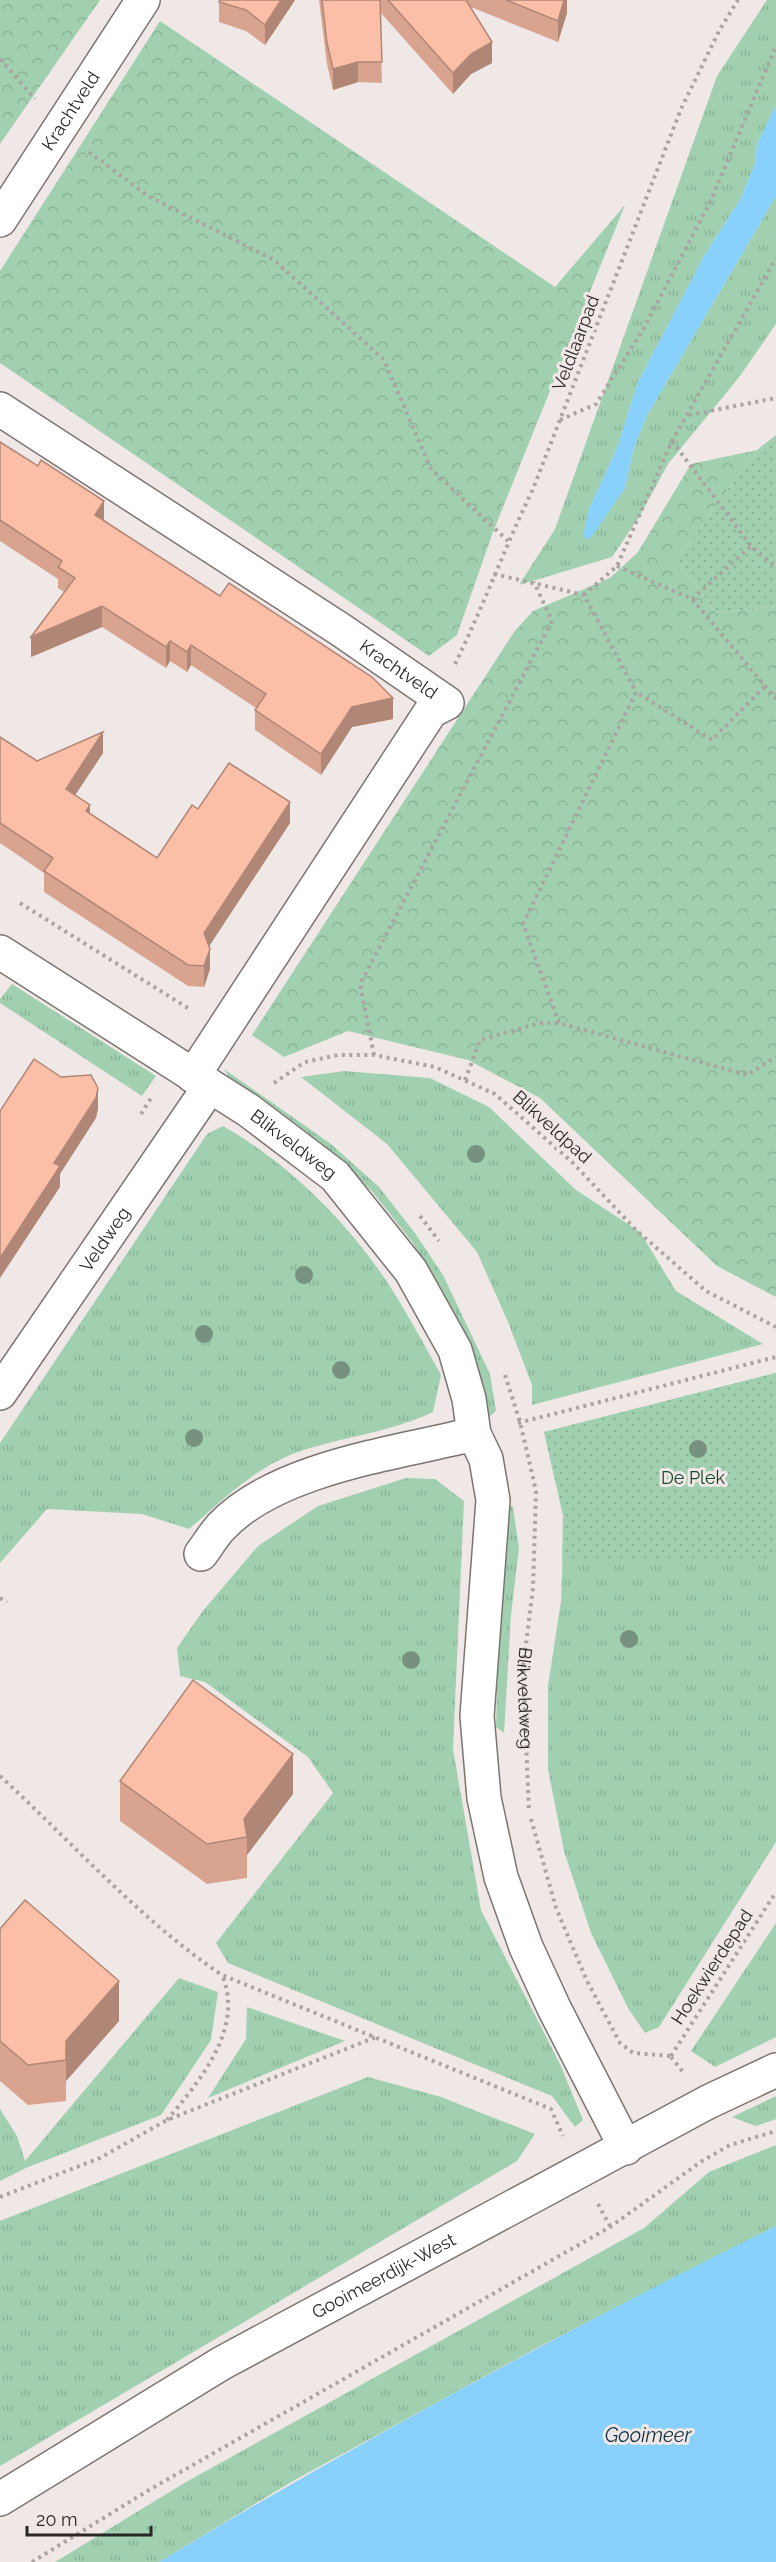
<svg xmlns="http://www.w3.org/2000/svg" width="776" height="2562" viewBox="0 0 776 2562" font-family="Raleway,sans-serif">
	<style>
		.grass { fill: url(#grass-tufts) }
		.forest { fill: url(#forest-crowns) }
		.park { fill: url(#park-dots) }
		.water { fill: #88d1fd }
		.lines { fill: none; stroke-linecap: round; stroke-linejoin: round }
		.minor-casing { stroke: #7b7572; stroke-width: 36 }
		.tertiary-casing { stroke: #7b7572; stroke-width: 36 }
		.path { stroke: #a9a3a1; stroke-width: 4; stroke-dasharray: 3 4.5; stroke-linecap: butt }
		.minor { stroke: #fff; stroke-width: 33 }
		.tertiary { stroke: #fff; stroke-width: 33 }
		.tree { fill: #77917f }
		.wall { fill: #d8a490 }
		.shaded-wall { fill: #b08676 }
		.building { fill: #fbbfa8; stroke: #b08676; stroke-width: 1.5 }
		.labels { text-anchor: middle; stroke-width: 6; stroke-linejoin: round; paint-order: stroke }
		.street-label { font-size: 18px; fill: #292726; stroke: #f0e8e6 }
		.park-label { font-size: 18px; fill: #14492b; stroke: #f0e8e6 }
		.water-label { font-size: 20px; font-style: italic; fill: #113245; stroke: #f0e8e6 }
	</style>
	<defs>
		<pattern id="grass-tufts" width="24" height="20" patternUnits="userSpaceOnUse" patternTransform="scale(1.5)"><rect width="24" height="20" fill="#a1d0b0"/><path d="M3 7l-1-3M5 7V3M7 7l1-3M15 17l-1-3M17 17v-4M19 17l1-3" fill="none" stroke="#8bb397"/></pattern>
		<pattern id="forest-crowns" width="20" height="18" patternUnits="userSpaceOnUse" patternTransform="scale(1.5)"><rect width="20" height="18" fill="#a1d0b0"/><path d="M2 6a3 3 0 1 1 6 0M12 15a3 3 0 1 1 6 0" fill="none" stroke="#8bb397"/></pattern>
		<pattern id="park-dots" width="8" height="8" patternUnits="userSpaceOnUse" patternTransform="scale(1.5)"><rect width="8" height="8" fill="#a1d0b0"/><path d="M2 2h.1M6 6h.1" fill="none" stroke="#8bb397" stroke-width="1.8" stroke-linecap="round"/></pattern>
	</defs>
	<rect width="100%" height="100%" fill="#f0e8e6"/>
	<g class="grass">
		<polygon points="767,0 776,0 776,105 757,144 755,163 741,198 704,256 638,382 617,448 589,509 625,488 633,451 646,417 776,196 776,324 740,376 668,464 639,517 612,557 519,585 555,529 717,76"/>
		<polygon points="12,984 156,1076 142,1096 0,1003 0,999"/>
		<polygon points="224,1069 331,1144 379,1187 415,1233 443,1275 490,1374 496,1411 489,1417 484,1386 457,1324 413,1243 371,1190 312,1137 231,1080"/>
		<polygon points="344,1071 430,1078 489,1107 576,1190 640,1232 676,1291 763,1344 532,1405 532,1385 508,1322 477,1252 387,1144 301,1077"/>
		<path d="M223 1126C293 1166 356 1230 398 1299 413 1324 427 1350 441 1375L433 1412C389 1433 346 1436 301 1451 256 1466 224 1499 189 1529L142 1514 47 1509 0 1563V1443L207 1134Z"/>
		<polygon points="776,1373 776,1842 659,2027 645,2033 628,2008 591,1933 564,1851 548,1769 548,1686 561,1601 564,1519 544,1432"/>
		<polygon points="406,1478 435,1479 464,1501 453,1749 481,1910 560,2064 583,2120 575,2127 552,2096 228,1963 216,1943 333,1793 308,1757 205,1682 180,1676 177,1648 202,1612 258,1546 318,1506"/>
		<polygon points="502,1505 513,1507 519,1548 511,1615 504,1733 496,1727"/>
		<polygon points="776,1923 776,2037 715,2067 691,2051"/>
		<polygon points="179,1978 218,1992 211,2040 161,2115 26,2168 0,2181 0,2109 17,2136 25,2161"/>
		<polygon points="247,2007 345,2041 208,2098 246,2039"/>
		<polygon points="368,2077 441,2097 535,2134 517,2161 0,2466 0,2221"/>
		<polygon points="776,2096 776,2119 756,2126 732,2117"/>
		<polygon points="776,2145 776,2226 533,2350 293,2481 159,2562 55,2562 186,2482 644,2228 709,2172"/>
	</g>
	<g class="forest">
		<polygon points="0,0 100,0 0,144"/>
		<polygon points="160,21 555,287 625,205 493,532 457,635 429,656 0,363 0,271"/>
		<polygon points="757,450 676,560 717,613 776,606 776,1297 717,1266 540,1098 468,1060 348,1031 284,1057 252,1035 514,632 533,611 610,578 638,552 691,464"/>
	</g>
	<g class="park">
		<polygon points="776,435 776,606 717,613 676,560 757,450"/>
		<polygon points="776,1373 776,1560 562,1561 563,1515 544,1432"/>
	</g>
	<g class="water">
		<polygon points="776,105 776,196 646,417 633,451 625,488 590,539 583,537 589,509 617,448 638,382 704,256 741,198 755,163 757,144"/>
		<path d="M776 2226V2562H159C360 2441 566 2330 776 2226Z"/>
	</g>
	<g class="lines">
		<g class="minor-casing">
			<g id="minor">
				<path id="s2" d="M0 220 143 0"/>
				<path id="s3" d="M0 409 341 630 447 703 431 711 193 1076"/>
				<path id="s4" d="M0 952 248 1110 335 1176 411 1271 455 1350 469 1399 474 1434 486 1459 493 1500 477 1716 484 1798 501 1877 526 1947 554 2008 626 2148"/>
				<path id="s5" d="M0 1393 210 1086"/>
				<path d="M201 1554C207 1546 213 1536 220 1528 275 1468 397 1453 474 1434"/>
			</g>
		</g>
		<g class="tertiary-casing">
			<g id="tertiary">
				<path id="s6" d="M0 2499 222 2363 708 2102 776 2070"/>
			</g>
		</g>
		<g class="path">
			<polyline points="0,59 35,99"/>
			<polyline points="89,152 148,196 274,260 384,360 431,469 508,541"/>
			<polyline points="689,415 776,398"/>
			<polyline points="560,420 596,404 644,328 711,200 776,46"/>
			<polyline points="672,441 751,546 776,567"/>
			<polyline points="617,566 692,599 776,699"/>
			<polyline points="494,574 584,595 636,692"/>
			<polyline points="584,595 617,566 672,441 776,258"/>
			<polyline points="692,599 751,546"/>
			<path d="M455 664C483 607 505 547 533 489L681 109 719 31 738 0"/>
			<polyline points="20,903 191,1010"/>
			<polyline points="559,1023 523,924 636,692 712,740 765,686"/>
			<polyline points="374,1055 360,984 552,621 534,582"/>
			<polyline points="465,1080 480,1040 540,1023 559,1023 747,1075 776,1057"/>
			<polyline points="274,1083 305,1062 338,1055 374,1055 435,1067 495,1094 573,1163 636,1230 706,1291 776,1327"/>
			<polyline points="141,1114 153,1095"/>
			<polyline points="420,1216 439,1241"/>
			<path id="s1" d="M505 1375 520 1422 536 1491 533 1588 523 1668 529 1812"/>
			<polyline points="518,1423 776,1357"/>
			<polyline points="0,1598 7,1602"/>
			<path d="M0 1776C73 1843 139 1919 222 1975L551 2109 563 2136"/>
			<polyline points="531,1819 556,1908 587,1981 620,2043 633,2053 671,2056"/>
			<polyline points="671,2056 776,1892"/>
			<polyline points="671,2057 683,2072"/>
			<path d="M167 2120C199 2082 245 2028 222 1975"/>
			<polyline points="0,2197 100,2158 167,2120 376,2037"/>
			<polyline points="598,2204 610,2226"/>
			<polyline points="32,2562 149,2490 610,2227 702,2161 730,2145 776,2131"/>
		</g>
		<use href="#minor" class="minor"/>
		<use href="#tertiary" class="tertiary"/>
	</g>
	<g class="tree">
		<circle cx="476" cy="1154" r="9"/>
		<circle cx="304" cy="1275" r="9"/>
		<circle cx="204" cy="1334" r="9"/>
		<circle cx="341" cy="1370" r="9"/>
		<circle cx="194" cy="1438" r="9"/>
		<circle cx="698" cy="1449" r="9"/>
		<circle cx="629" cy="1639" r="9"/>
		<circle cx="411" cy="1660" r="9"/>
	</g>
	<g class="wall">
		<polygon points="295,0 265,45 246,31 219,22 219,2"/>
		<polygon points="319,0 567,0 567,13 558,42 471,7 492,63 471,74 453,94 380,12 382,83 358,82 333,90 327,64"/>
		<polygon points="0,442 104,520 393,719 352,727 321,775 255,730 255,710 256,708 191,665 187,672 170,661 166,668 102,627 31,657 64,592 58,588 58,579 0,541"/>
		<polygon points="0,737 37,761 103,753 75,795 90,814 157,858 198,809 290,823 209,946 210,969 204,987 188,986 44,892 44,873 0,843"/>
		<polygon points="120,1781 293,1794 247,1855 247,1878 207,1884 120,1821"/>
		<polygon points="0,1929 119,2021 66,2081 66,2101 28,2105 0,2081"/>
	</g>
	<g class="shaded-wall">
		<polygon points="281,0 295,0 265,45 265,25"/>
		<polygon points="564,0 567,0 567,13 558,42 558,21"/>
		<polygon points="492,42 492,63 471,74 453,94 453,73 471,54"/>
		<polygon points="358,62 358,82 333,90 333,69"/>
		<polygon points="104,501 104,522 95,515"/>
		<polygon points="102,606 102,627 31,657 31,637"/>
		<polygon points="170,641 170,661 166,668 166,647"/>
		<polygon points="191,645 191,665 187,672 187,652"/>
		<polygon points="393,698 393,719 352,727 321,775 321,754 352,707"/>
		<polygon points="103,732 103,753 66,809 66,789"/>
		<polygon points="290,802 290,823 204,954 204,933"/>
		<polygon points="90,805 90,826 86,811"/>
		<polygon points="210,949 210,969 204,987 204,966"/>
		<polygon points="98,1088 98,1109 96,1118 60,1174 60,1187 0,1278 0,1258 54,1163"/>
		<polygon points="293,1754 293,1794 247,1855 247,1837 244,1819"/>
		<polygon points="119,1981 119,2021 66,2081 66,2041"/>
	</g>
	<g class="building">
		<polygon points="220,0 281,0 265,25 246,10 219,2"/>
		<polygon points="322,0 380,0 382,62 358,62 333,69 327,43"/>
		<polygon points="388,0 466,0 492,42 471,54 453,73"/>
		<polygon points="506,0 564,0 558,21"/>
		<polygon points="0,442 38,466 41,460 104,501 95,515 220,596 229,583 372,677 393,698 352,707 321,754 255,710 266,694 191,645 187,652 170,641 166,647 102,606 31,637 75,578 58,567 62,561 0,520"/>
		<polygon points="103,732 66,789 90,805 86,811 157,858 192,805 198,809 229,763 290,802 204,933 210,949 204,966 188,965 44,871 53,858 0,823 0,737 37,761"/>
		<polygon points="34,1059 61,1077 91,1075 98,1088 96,1098 54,1163 60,1166 0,1258 0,1111"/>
		<polygon points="193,1680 293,1754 244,1819 247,1837 207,1844 120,1781"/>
		<polygon points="25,1900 119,1981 66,2041 66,2060 28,2065 0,2041 0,1929"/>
	</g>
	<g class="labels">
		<g class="street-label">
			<text dy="6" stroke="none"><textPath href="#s2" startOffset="130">Krachtveld</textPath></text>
			<text transform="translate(576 343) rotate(-69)" y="6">Veldlaarpad</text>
			<text dy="6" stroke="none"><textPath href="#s3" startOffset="476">Krachtveld</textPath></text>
			<text transform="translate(552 1127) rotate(42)" y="6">Blikveldpad</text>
			<text dy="6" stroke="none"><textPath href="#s4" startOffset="351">Blikveldweg</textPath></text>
			<text dy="6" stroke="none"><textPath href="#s5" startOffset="186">Veldweg</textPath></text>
			<text dy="6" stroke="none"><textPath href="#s1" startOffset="328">Blikveldweg</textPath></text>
			<text transform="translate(712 1967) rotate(-57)" y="6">Hoekwierdepad</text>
			<text dy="6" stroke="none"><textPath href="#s6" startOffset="444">Gooimeerdijk-West</textPath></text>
		</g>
		<g class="park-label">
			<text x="693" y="1484">De Plek</text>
		</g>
		<g class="water-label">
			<text x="648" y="2442">Gooimeer</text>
		</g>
	</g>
	<path d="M27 2526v9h124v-9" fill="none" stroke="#292726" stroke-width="3"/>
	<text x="36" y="2526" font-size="18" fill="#292726" stroke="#f0e8e6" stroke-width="4.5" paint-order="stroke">20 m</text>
</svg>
